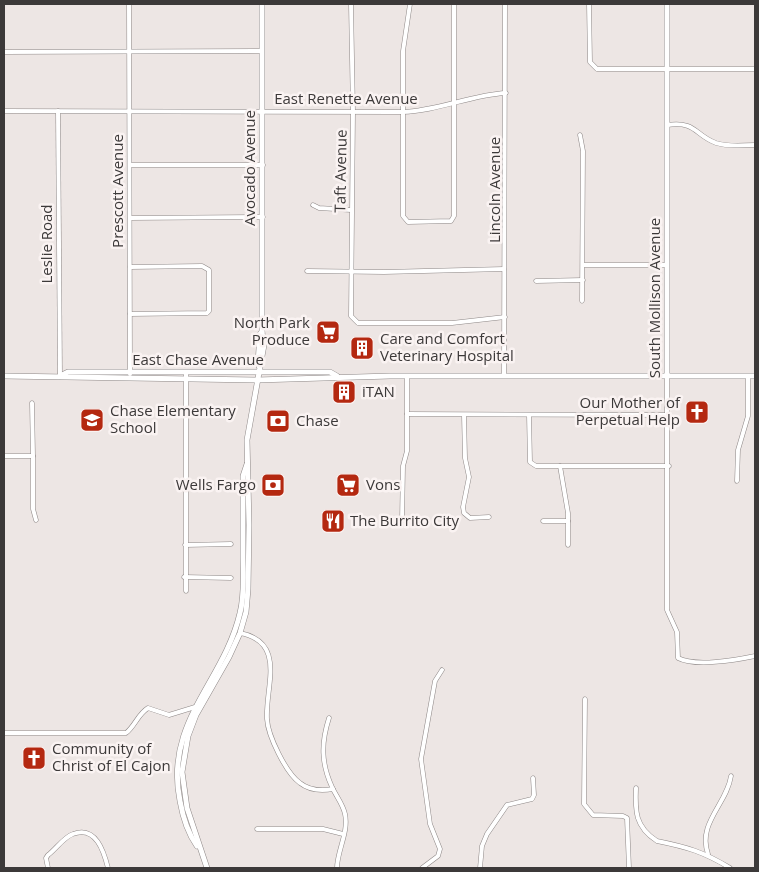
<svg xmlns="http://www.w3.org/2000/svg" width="759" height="872" viewBox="0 0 759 872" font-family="'Open Sans',sans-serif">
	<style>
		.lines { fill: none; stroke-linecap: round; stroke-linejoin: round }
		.street-casing { stroke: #8d8786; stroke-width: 5 }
		.secondary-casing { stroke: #8d8786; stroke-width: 6 }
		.street { stroke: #fff; stroke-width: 4 }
		.secondary { stroke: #fff; stroke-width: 5 }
		.labels { text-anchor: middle; stroke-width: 5; stroke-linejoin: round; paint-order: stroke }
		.street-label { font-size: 15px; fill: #3c3939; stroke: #faf3f2 }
		.poi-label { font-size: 15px; fill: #3c3939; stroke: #faf3f2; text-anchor: start }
	</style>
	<rect width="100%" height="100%" fill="#ede6e4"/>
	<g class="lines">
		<g class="street-casing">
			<g id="street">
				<polyline points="129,4 130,374"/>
				<polyline points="351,4 353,112 351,316 358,323 452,323 505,317"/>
				<polyline points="410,4 403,51 403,216 408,222 451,221 454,216 454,4"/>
				<polyline points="589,4 590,62 597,69 755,69"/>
				<polyline points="4,52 262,51"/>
				<path d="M4 111 402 112C438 111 470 95 506 93"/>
				<polyline points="58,111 60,377"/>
				<path d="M667 125C697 121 694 135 716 143 728 147 743 145 755 145"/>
				<polyline points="580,135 583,151 582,301"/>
				<polyline points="130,165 263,165"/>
				<polyline points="313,205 319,208 351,210"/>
				<polyline points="130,218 263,217"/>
				<polyline points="583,265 667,265"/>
				<polyline points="307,271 384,272 504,269"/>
				<polyline points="536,281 583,280"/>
				<polyline points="130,314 207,313 209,311 209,270 202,266 130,267"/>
				<polyline points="504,376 505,4"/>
				<path d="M667 376V610L677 632 678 658C695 667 736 660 755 656"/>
				<polyline points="407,414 668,415"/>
				<polyline points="464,415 465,458 469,477 463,507 464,513 470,518 489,517"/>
				<polyline points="529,415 530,462 536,466 669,466"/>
				<polyline points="4,456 33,456 32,403"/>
				<polyline points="33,456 33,509 36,520"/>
				<polyline points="560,466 568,513 568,545"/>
				<polyline points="737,481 738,450 748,416 748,376"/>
				<polyline points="402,521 403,466 407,451 407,376"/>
				<polyline points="543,521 568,521"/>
				<polyline points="185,545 231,544"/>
				<polyline points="184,577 231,578"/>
				<polyline points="186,591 186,373"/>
				<path d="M240 633C287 642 265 687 267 719 268 736 286 773 300 783 309 790 322 791 333 789"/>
				<polyline points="585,699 584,804 593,815 623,816 627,818 629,868"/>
				<path d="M329 718C321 743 321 763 332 787 336 796 343 804 345 814 349 832 337 851 337 868"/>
				<path d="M4 733H126C135 726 138 714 148 708L169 715 195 707"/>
				<path d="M636 788C635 811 635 827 657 841 687 847 704 852 730 868"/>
				<polyline points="257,829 323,829 343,834"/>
				<path d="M708 854C697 823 727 804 731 776"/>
				<path d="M48 868 46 858 48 855C56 849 64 837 73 834 96 825 104 852 108 868"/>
				<polyline points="422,868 438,856 440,849 430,824 421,759 435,681 442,670"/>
				<polyline points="480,868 482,846 487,834 507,805 532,799 534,795 533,778"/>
			</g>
		</g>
		<g class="secondary-casing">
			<g id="secondary">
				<polyline points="259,366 258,363 260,334 262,332"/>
				<polyline points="4,376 257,380 390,376 755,376"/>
				<polyline points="60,376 68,372 330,372 337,376"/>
				<polyline points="667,376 667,4"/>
				<path d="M197 846C187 832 183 818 180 801 164 722 224 682 240 613 245 594 243 574 243 556 243 529 243 502 243 476L247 464"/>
				<polyline points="207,868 187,808 182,772 188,736 196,715 229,657 240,633 246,612 248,589 249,525 247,440 264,345 262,332 262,4"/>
			</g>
		</g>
		<use href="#street" class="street"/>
		<use href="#secondary" class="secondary"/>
	</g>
	<defs>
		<g id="supermarket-square" transform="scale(1.25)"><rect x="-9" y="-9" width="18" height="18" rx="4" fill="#b42810" stroke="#faf3f2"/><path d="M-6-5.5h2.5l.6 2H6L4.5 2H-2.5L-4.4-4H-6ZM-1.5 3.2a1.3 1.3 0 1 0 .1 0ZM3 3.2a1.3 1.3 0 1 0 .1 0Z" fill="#fff"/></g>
		<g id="building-square" transform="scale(1.25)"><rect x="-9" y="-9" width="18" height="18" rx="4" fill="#b42810" stroke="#faf3f2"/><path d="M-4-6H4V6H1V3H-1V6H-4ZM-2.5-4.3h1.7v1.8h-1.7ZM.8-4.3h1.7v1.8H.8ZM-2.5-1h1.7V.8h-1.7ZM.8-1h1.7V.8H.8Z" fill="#fff"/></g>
		<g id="church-square" transform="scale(1.25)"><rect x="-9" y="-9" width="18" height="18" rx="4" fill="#b42810" stroke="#faf3f2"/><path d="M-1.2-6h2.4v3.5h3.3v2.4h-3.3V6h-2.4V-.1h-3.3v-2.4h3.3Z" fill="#fff"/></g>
		<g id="school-square" transform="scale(1.25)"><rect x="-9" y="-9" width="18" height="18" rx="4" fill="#b42810" stroke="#faf3f2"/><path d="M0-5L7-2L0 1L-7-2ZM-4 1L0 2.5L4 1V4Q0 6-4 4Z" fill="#fff"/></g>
		<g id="bank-square" transform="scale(1.25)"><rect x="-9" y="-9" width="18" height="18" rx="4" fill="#b42810" stroke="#faf3f2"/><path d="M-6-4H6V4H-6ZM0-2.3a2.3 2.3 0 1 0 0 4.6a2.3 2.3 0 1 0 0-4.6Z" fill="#fff"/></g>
		<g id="restaurant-square" transform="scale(1.25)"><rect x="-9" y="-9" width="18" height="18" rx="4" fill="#b42810" stroke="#faf3f2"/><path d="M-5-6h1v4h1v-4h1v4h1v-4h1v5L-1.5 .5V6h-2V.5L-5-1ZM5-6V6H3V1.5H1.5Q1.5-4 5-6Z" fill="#fff"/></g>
	</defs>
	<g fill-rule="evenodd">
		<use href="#supermarket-square" x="328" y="332"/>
		<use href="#building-square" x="362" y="348"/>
		<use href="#building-square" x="344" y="392"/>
		<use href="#church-square" x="697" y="412"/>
		<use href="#school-square" x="92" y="420"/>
		<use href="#bank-square" x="278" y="421"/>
		<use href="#bank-square" x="273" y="485"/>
		<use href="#supermarket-square" x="348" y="485"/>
		<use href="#restaurant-square" x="333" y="521"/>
		<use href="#church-square" x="34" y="758"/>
	</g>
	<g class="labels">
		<g class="street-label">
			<text x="346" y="104">East Renette Avenue</text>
			<text transform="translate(250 168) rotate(-90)" y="5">Avocado Avenue</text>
			<text transform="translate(341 171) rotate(-89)" y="5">Taft Avenue</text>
			<text transform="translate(495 190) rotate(-90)" y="5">Lincoln Avenue</text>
			<text transform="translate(118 191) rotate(-90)" y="5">Prescott Avenue</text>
			<text transform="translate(47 244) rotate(-90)" y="5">Leslie Road</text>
			<text transform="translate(655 298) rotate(-90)" y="5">South Mollison Avenue</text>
			<text x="198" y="365">East Chase Avenue</text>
		</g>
		<g class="poi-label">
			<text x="310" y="328" text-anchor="end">North Park<tspan x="310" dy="17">Produce</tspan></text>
			<text x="380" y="344">Care and Comfort<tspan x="380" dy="17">Veterinary Hospital</tspan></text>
			<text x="362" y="397">iTAN</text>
			<text x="680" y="408" text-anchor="end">Our Mother of<tspan x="680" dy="17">Perpetual Help</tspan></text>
			<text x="110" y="416">Chase Elementary<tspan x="110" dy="17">School</tspan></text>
			<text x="296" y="426">Chase</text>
			<text x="256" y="490" text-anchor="end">Wells Fargo</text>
			<text x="366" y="490">Vons</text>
			<text x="350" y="526">The Burrito City</text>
			<text x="52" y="754">Community of<tspan x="52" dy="17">Christ of El Cajon</tspan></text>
		</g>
	</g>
	<rect width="759" height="872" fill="none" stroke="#3c3939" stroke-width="10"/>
</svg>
